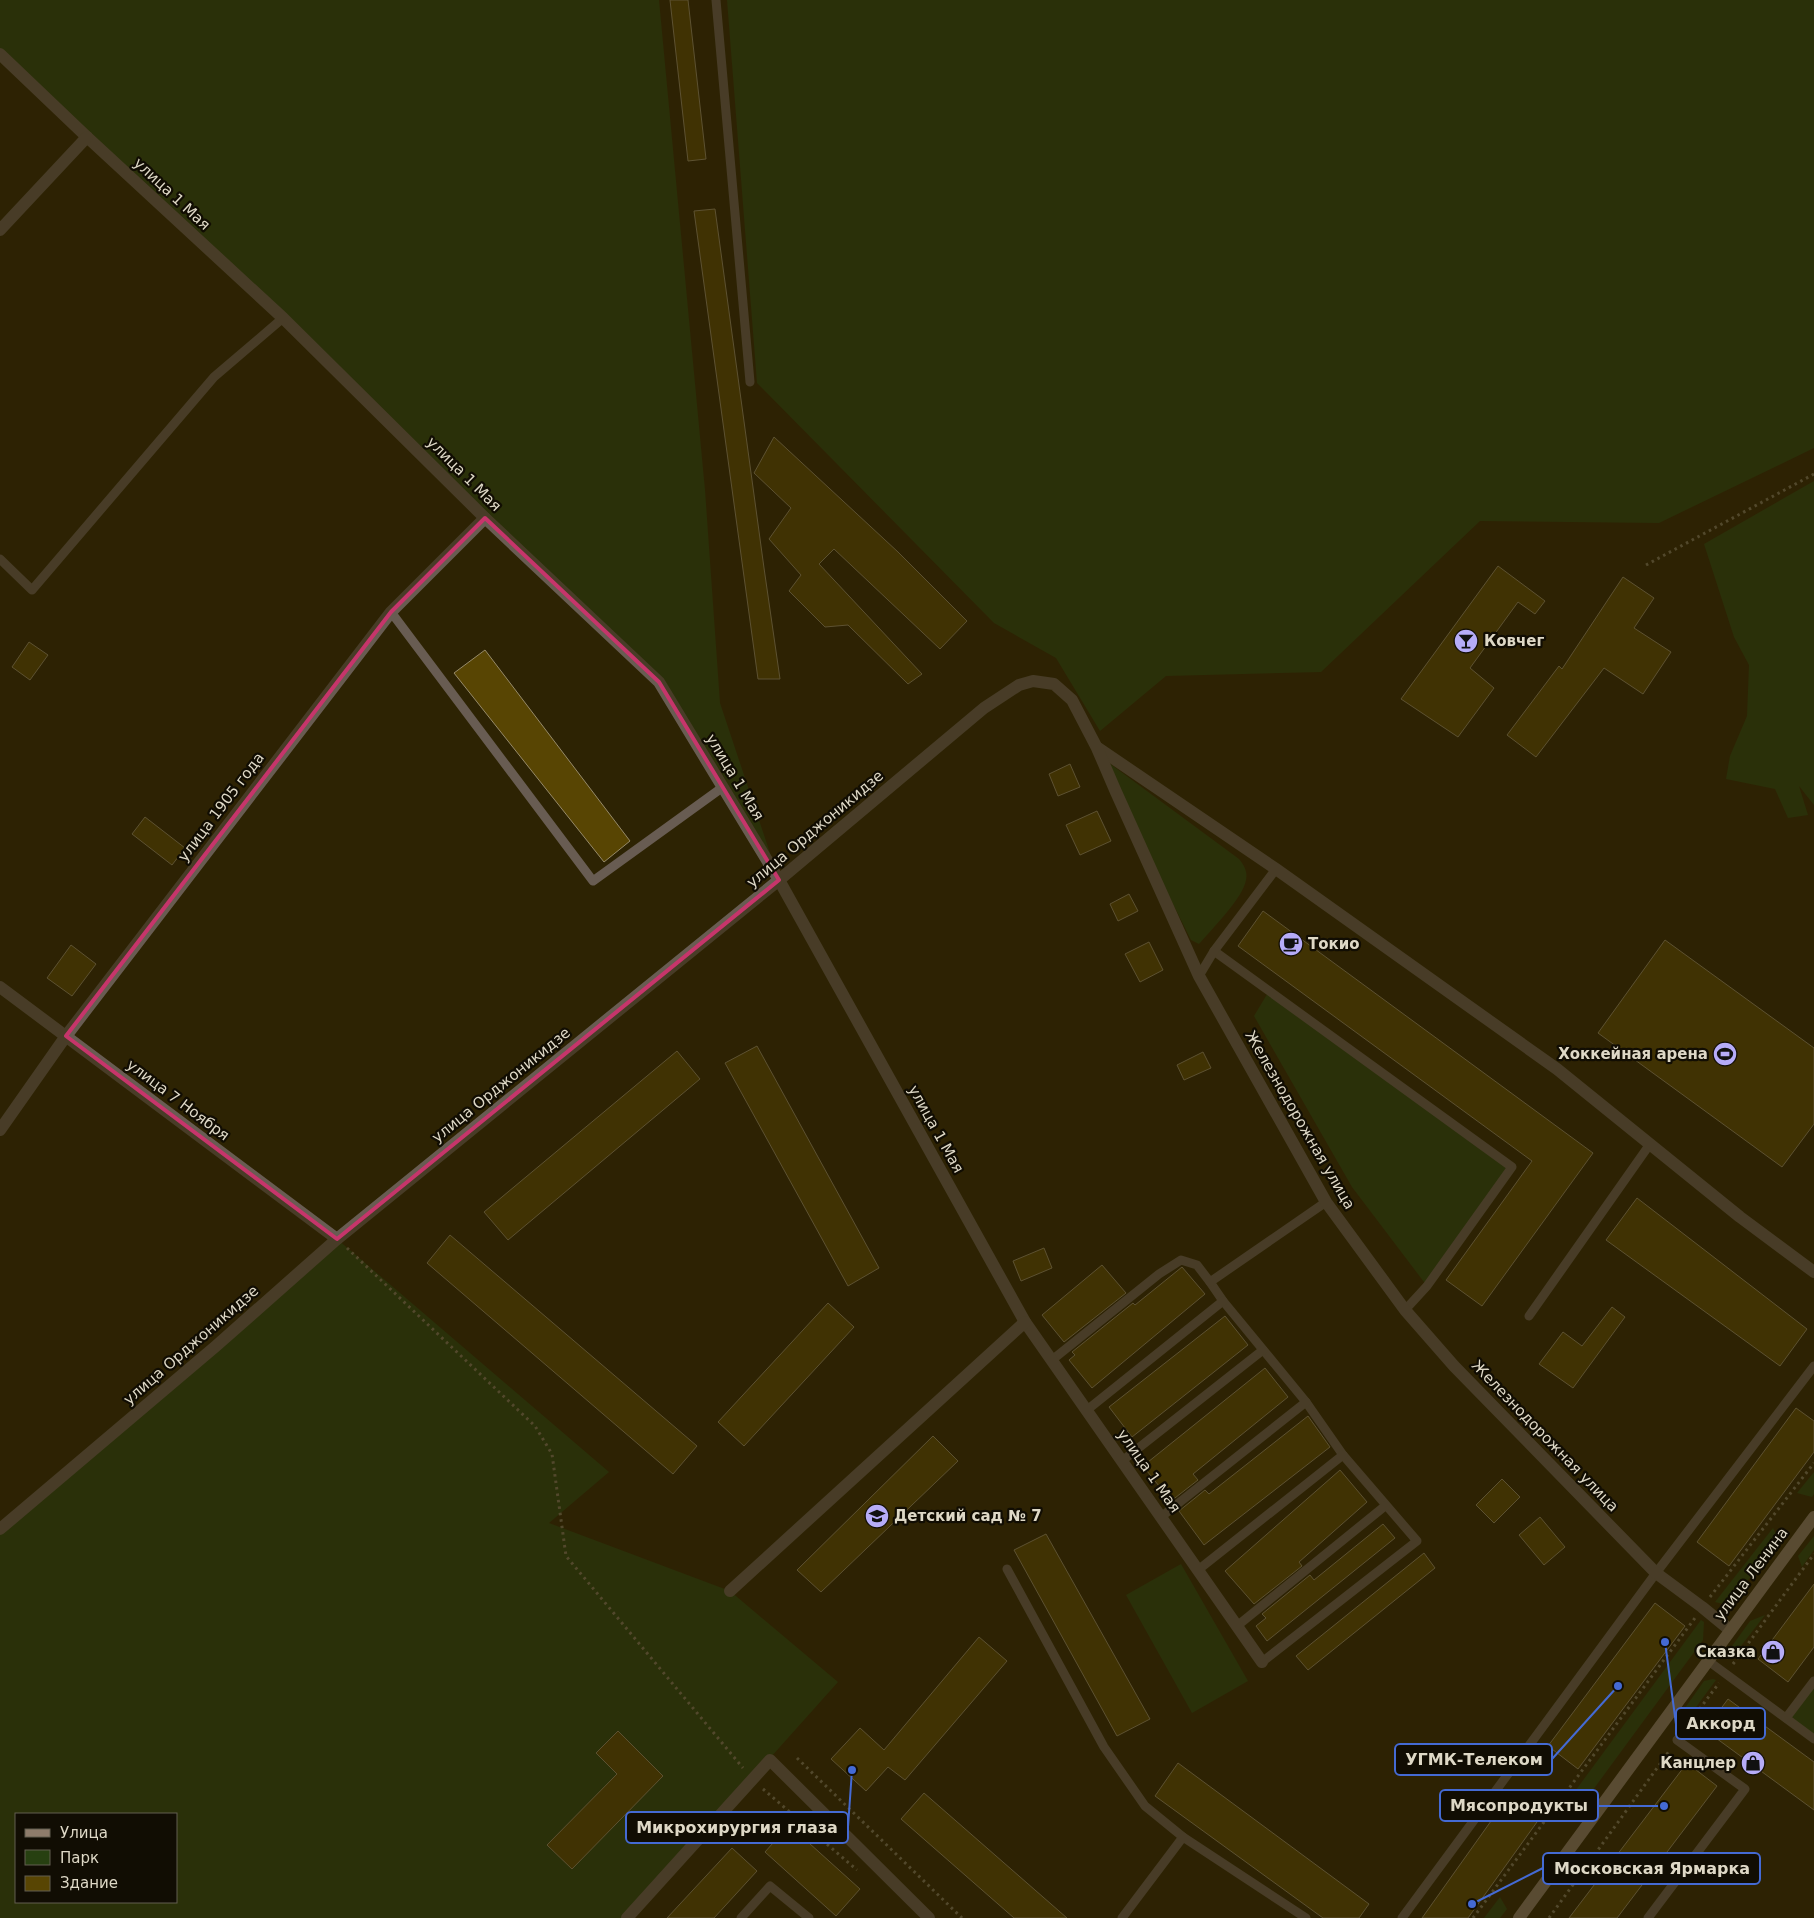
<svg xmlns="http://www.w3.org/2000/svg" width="1814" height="1918" viewBox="0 0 1814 1918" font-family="'DejaVu Sans',sans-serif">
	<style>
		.green { fill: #274011; fill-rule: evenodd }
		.building { fill: #584503; stroke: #968a69 }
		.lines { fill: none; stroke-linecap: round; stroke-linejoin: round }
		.path { stroke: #7f775d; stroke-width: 3; stroke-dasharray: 2.5 4; stroke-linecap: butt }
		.lane { stroke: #685c52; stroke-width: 9 }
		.street { stroke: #685c52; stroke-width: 12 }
		.secondary { stroke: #8e7c6b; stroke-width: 12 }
		.marked { fill: none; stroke: #c6356b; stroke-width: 4; stroke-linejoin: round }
		.labels { text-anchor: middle; stroke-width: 4.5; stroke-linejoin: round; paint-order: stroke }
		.street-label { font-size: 15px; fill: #ded8c6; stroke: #110d03 }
		.poi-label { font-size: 15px; font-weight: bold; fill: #ded8c6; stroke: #110d03; text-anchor: start }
		.leader { fill: none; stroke: #446ad4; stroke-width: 2 }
		.callout-dot { fill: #446ad4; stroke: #110d03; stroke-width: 2 }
		.callout { fill: #110d03; stroke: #446ad4; stroke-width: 2 }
		.callout-label { font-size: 16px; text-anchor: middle; font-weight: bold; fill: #ded8c6 }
	</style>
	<rect width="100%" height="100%" fill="#2d2303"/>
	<g class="green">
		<polygon points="0,0 659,0 705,490 720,703 779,880 659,682 0,54"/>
		<polygon points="727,0 1814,0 1814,448 1659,523 1480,521 1321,672 1166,676 1100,731 1056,658 994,623 757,383"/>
		<polygon points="1814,481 1814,805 1799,786 1808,815 1788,818 1775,789 1726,779 1730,756 1747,716 1749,665 1734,637 1704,544"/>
		<path d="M1109 763 1239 859C1244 865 1248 872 1246 880 1243 898 1211 930 1199 944L1191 940 1159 876Z"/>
		<polygon points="1269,991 1512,1167 1427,1286 1352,1187 1254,1016"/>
		<path d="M337 1239 609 1472 549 1523 730 1591 838 1682 627 1918H0V1529ZM16 1814H176V1902H16Z"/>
		<polygon points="1814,1472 1814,1494 1812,1497 1797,1493"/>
		<polygon points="1773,1528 1779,1540 1732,1601 1727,1605 1715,1602"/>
		<polygon points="1814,1536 1814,1550 1802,1567 1798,1556"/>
		<polygon points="1181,1564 1248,1681 1192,1713 1126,1595"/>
		<polygon points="1765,1615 1730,1660 1727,1653 1750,1621"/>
		<polygon points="1701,1620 1704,1622 1703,1640 1587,1798 1570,1798"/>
		<polygon points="1713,1679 1716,1680 1685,1722 1680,1715 1704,1681"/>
		<polygon points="1814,1681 1814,1739 1786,1718"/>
		<polygon points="1500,1897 1507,1909 1500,1918 1484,1918"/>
	</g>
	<g class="building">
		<polygon points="670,0 688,0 706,159 688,161"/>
		<polygon points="715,209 764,568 780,679 758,679 694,211"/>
		<polygon points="774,437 898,552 967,621 940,649 834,549 819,564 922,674 908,684 848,625 825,627 789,591 801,575 769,539 791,508 754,473"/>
		<polygon points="1498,566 1545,601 1535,614 1518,602 1470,668 1494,688 1458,737 1401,699"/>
		<polygon points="1623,577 1654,598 1634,628 1671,652 1643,694 1604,668 1536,757 1507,735 1559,666 1562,669"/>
		<polygon points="29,642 48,655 30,680 12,667"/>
		<polygon points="485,650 630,841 604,862 454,673"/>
		<polygon points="1070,764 1080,787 1058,796 1049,774"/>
		<polygon points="1097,811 1111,841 1080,855 1066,825"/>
		<polygon points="145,817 185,848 172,865 132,834"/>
		<polygon points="1129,894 1138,911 1118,921 1110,904"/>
		<polygon points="1263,911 1593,1153 1482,1306 1446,1280 1532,1161 1238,946"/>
		<polygon points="1665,940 1814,1048 1814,1124 1782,1167 1598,1033"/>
		<polygon points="1149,942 1163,970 1140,982 1125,954"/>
		<polygon points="71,945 96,964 72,996 47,978"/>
		<polygon points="757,1046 879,1268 848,1286 725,1063"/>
		<polygon points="677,1051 700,1079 508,1240 484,1212"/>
		<polygon points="1203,1052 1211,1068 1184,1080 1177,1065"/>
		<polygon points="1637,1198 1807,1329 1780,1366 1606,1240"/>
		<polygon points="450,1235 697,1446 673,1474 427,1263"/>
		<polygon points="1044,1248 1052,1268 1021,1281 1013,1261"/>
		<polygon points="1102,1265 1126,1293 1064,1342 1042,1315"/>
		<polygon points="1182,1267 1205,1294 1092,1388 1069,1360 1075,1355 1072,1352 1133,1303 1135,1305"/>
		<polygon points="828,1303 854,1327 744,1446 718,1422"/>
		<polygon points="1612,1307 1625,1317 1573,1388 1539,1364 1563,1332 1582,1346"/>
		<polygon points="1225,1316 1248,1345 1132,1437 1109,1407"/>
		<polygon points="1265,1368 1288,1397 1193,1474 1198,1480 1171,1501 1143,1466"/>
		<polygon points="1796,1408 1814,1421 1814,1452 1729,1566 1697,1542"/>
		<polygon points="1308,1416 1330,1447 1204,1545 1179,1511 1205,1490 1209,1494"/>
		<polygon points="933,1436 958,1461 821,1592 797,1570"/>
		<polygon points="1340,1470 1367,1502 1299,1562 1302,1566 1254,1604 1225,1571"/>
		<polygon points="1502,1479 1520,1497 1494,1523 1476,1505"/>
		<polygon points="1540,1517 1565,1547 1544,1565 1519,1535"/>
		<polygon points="1383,1524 1395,1538 1267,1641 1256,1626 1266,1618 1262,1614 1310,1575 1314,1580"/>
		<polygon points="1046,1534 1150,1719 1117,1736 1014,1550"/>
		<polygon points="1424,1553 1435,1568 1308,1670 1296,1656"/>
		<polygon points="1814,1584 1814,1647 1788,1682 1758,1659"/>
		<polygon points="1655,1603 1685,1626 1578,1769 1548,1746"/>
		<polygon points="979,1637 1007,1661 905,1780 888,1767 866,1791 831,1759 860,1728 884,1750"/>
		<polygon points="1728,1699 1814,1762 1814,1810 1705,1730"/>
		<polygon points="618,1731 663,1776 572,1869 547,1845 617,1774 596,1753"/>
		<polygon points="1178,1763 1369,1904 1359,1918 1323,1918 1155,1796"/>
		<polygon points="1687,1763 1717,1786 1617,1918 1569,1918"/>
		<polygon points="924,1793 1067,1918 1014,1918 901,1819"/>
		<polygon points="1506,1800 1537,1822 1468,1918 1422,1918"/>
		<polygon points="789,1825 860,1889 836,1916 765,1852"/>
		<polygon points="732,1848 757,1871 714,1918 667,1918"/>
	</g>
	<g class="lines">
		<g class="path">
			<polyline points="1646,565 1814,474"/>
			<polyline points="347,1248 535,1426 552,1454 566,1556 743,1768"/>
			<polyline points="1710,1597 1814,1463"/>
			<polyline points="1733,1664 1814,1554"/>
			<polyline points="1684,1730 1719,1683"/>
			<polyline points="797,1758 962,1918"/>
			<polyline points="763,1789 857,1870"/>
			<polyline points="1473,1918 1695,1618"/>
			<polyline points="1549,1918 1670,1750"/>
		</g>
		<g class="lane">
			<polyline points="716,0 750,382"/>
			<polyline points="0,559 32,590 214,377 283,318"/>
			<polyline points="391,612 593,881 723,787"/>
			<polyline points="1214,951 1512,1167 1427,1286 1405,1310"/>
			<polyline points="1199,976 1214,951 1276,869"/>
			<polyline points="1210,1282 1223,1301 1306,1402 1343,1455 1417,1541 1262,1662"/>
			<polyline points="1529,1316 1650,1144"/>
			<polyline points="1052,1360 1159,1274 1181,1260 1197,1265 1210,1282 1326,1202"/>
			<polyline points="1087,1410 1223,1301"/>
			<polyline points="1122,1461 1263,1350"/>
			<polyline points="1161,1517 1306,1402"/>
			<polyline points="1007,1569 1104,1747 1145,1806 1183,1837"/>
			<polyline points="1198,1570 1343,1455"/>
			<polyline points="1237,1626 1385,1506"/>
			<polyline points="1707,1660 1814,1739"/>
			<polyline points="1786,1718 1814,1681"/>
			<polyline points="741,1918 770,1886 809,1918"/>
			<polyline points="1122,1918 1183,1837 1306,1918"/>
			<polyline points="1402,1918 1656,1573 1814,1366"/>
			<polyline points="1648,1918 1745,1789 1677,1740"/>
		</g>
		<g class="street">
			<polyline points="0,54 87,137 283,318 485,518 659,682 779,880 1025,1322 1262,1662"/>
			<polyline points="0,230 87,137"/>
			<polyline points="1098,748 1276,869 1557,1069 1740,1217 1814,1272"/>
			<polyline points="0,987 337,1239"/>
			<polyline points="0,1130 66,1036 391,612 485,518"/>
			<polyline points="0,1529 216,1346 337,1239 779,880 984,708 1019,685 1033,681 1054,684 1072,700 1097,748 1116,792 1199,976 1326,1202 1405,1310 1454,1366 1656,1573 1702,1607 1730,1630"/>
			<polyline points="730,1591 1025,1322"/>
			<polyline points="627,1918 770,1760 929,1918"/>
		</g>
		<polyline class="secondary" points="1519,1918 1814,1517"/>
	</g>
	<path d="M0 0H1814V1918H0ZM485 518 659 682 779 880 337 1239 66 1036 391 612Z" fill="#2d2303" fill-opacity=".55" fill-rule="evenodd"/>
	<path class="marked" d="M485 518 659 682 779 880 337 1239 66 1036 391 612Z"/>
	<defs>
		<g id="bar-disc" transform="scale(1.25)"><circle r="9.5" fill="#b6acf8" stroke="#110d03"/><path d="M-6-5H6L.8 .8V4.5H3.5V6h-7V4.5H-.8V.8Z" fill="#111"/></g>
		<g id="cafe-disc" transform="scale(1.25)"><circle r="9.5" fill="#b6acf8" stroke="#110d03"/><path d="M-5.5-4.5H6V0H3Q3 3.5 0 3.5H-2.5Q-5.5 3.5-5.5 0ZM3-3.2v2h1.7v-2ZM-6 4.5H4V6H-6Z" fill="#111"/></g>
		<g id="stadium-disc" transform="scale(1.25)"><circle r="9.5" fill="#b6acf8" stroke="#110d03"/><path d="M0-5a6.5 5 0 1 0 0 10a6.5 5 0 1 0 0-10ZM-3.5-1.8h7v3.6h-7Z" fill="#111"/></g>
		<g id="school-disc" transform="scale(1.25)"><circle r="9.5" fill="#b6acf8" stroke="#110d03"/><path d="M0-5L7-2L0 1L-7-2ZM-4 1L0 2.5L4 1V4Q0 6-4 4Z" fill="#111"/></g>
		<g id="shop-disc" transform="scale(1.25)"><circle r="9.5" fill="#b6acf8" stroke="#110d03"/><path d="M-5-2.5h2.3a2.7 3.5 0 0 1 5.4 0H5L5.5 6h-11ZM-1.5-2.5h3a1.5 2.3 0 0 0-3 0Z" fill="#111"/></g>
	</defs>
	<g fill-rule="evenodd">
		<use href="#bar-disc" x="1466" y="641"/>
		<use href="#cafe-disc" x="1291" y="944"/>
		<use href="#stadium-disc" x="1725" y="1054"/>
		<use href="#school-disc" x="877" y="1516"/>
		<use href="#shop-disc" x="1773" y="1652"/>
		<use href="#shop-disc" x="1753" y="1763"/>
	</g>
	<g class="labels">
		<g class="street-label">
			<text transform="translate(172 194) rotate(43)" y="5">улица 1 Мая</text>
			<text transform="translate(464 474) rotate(45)" y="5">улица 1 Мая</text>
			<text transform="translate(735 777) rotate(59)" y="5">улица 1 Мая</text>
			<text transform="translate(221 807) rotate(-53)" y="5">улица 1905 года</text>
			<text transform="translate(815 829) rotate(-40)" y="5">улица Орджоникидзе</text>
			<text transform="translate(501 1085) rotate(-39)" y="5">улица Орджоникидзе</text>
			<text transform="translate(178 1100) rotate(37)" y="5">улица 7 Ноября</text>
			<text transform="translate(1300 1120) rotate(60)" y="5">Железнодорожная улица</text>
			<text transform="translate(936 1129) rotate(61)" y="5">улица 1 Мая</text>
			<text transform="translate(191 1345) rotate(-41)" y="5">улица Орджоникидзе</text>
			<text transform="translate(1545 1436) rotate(46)" y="5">Железнодорожная улица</text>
			<text transform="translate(1149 1471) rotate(55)" y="5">улица 1 Мая</text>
			<text transform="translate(1751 1574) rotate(-53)" y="5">улица Ленина</text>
		</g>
		<g class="poi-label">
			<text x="1484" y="646">Ковчег</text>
			<text x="1308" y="949">Токио</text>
			<text x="1708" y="1059" text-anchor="end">Хоккейная арена</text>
			<text x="894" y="1521">Детский сад № 7</text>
			<text x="1756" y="1657" text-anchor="end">Сказка</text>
			<text x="1736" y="1768" text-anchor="end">Канцлер</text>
		</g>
	</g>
	<path class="leader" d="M1665 1642L1676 1724M1618 1686L1552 1759M1664 1806L1598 1806M852 1770L848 1827M1472 1904L1543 1868"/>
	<g class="callout-dot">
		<circle cx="1665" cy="1642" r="5"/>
		<circle cx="1618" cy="1686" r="5"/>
		<circle cx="1664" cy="1806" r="5"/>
		<circle cx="852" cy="1770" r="5"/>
		<circle cx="1472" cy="1904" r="5"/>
	</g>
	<g class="callout">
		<rect x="1676" y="1708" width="89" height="31" rx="5"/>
		<rect x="1395" y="1744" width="157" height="31" rx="5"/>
		<rect x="1440" y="1790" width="158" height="31" rx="5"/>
		<rect x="626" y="1812" width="222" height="31" rx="5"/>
		<rect x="1543" y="1853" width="217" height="31" rx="5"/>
	</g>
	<g class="callout-label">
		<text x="1721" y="1729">Аккорд</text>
		<text x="1474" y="1765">УГМК-Телеком</text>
		<text x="1519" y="1811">Мясопродукты</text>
		<text x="737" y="1833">Микрохирургия глаза</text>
		<text x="1652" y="1874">Московская Ярмарка</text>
	</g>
	<rect x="15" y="1813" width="162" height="90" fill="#110d03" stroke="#635e51"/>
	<rect x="25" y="1829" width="25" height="8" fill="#8e7c6b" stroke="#635e51"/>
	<text x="60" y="1838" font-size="15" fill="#ded8c6">Улица</text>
	<rect x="25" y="1850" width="25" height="15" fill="#274011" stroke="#635e51"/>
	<text x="60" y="1863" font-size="15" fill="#ded8c6">Парк</text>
	<rect x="25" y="1876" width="25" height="15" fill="#584503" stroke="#635e51"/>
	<text x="60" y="1888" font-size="15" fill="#ded8c6">Здание</text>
</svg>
